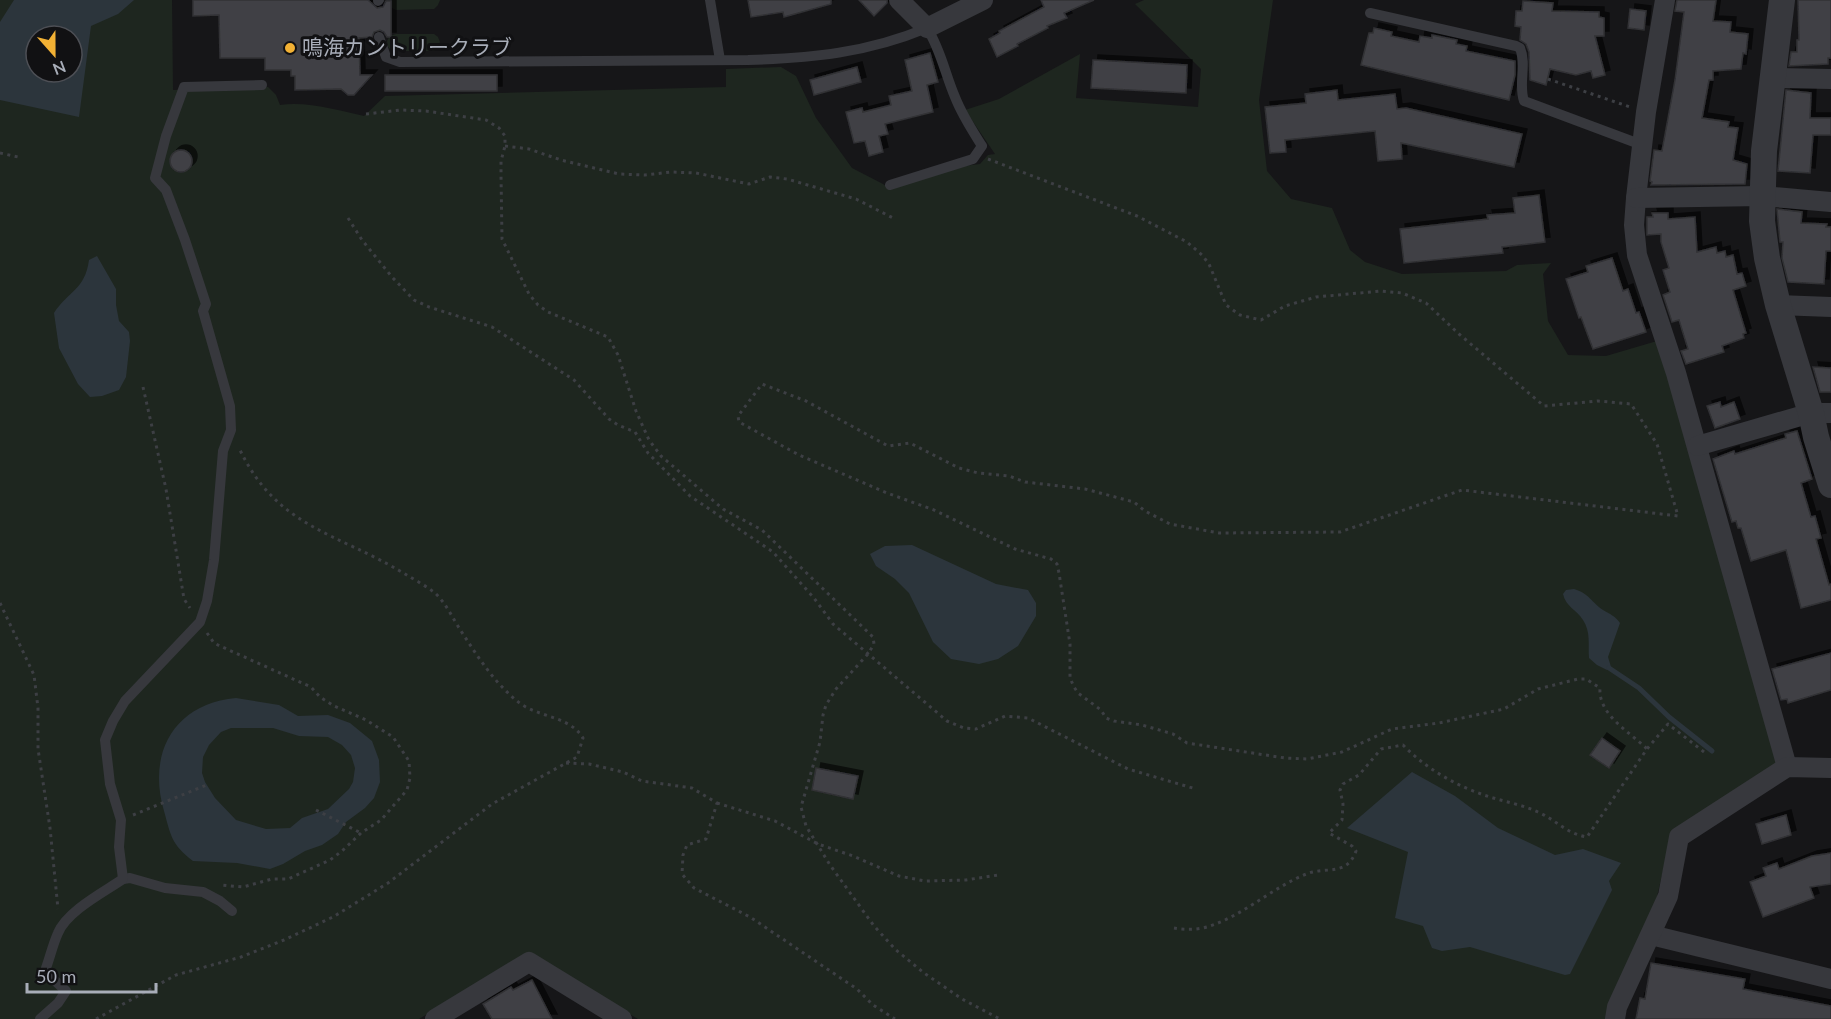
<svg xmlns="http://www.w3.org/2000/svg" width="1831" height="1019" viewBox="0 0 1831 1019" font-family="Lato,'Noto Sans JP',sans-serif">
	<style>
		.green { fill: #1e261f; fill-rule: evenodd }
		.water { fill: #2c353c; fill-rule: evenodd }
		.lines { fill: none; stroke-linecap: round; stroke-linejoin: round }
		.stream { stroke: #2c353c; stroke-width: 5 }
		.building { fill: #404145; stroke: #303034; stroke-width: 1.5; filter: url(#shadow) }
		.path { stroke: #3d3f44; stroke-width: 3; stroke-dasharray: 3 4.5; stroke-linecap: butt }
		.service { stroke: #37383d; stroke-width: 10 }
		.minor { stroke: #37383d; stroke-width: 20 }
		.tertiary { stroke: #37383d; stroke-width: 26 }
		.poi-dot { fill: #f2b134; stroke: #111113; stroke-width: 2 }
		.labels { text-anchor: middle; stroke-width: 6; stroke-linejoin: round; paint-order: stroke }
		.poi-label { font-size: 21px; fill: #a8adb8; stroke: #111113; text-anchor: start }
	</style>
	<defs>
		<filter id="shadow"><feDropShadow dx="5" dy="-5" stdDeviation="0" flood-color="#0009"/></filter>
	</defs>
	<rect width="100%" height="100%" fill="#161618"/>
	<g class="green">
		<path d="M0 0H172L173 90 268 87 276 95 280 105C307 101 337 110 364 116L385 96 726 87V69L781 67 796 76 816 118 852 168 883 184 890 189 956 167 980 164 988 155 995 154 965 110 999 99 1080 54 1076 98 1198 107 1201 69 1135 4 1144 0H1273L1259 100 1267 171 1291 199 1332 208 1350 250 1365 262 1402 274 1506 271 1517 265 1551 263 1543 274 1548 321 1568 355 1606 356 1657 341 1778 759 1776 766 1672 832 1656 901 1609 1019H638L528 953 419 1019H0ZM36 36H72V72H36Z"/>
		<polygon points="387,0 440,0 438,5 434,9 396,10 390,7"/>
		<polygon points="396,34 434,34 438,37 440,42 436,50 431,51 393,51 388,47 387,41 390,36"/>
	</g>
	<g class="water">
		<path d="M14 0H134L118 14 91 26 79 117 0 100V22ZM36 36H72V72H36Z"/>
		<path d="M97 256 116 289V305L119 321 129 332 130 341 126 377 119 390 102 396 90 397 78 384 59 348 54 313C68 291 85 290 89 260Z"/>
		<polygon points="912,545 996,584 1028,590 1036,603 1036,616 1018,646 998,659 979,664 951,659 933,642 909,593 895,579 876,566 870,554 885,546"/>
		<path d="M1574 589C1590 594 1591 602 1603 610 1610 614 1615 616 1620 623L1608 657 1611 667 1607 670 1597 665 1589 658C1588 645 1591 632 1583 620 1577 610 1566 607 1563 594L1566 590Z"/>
		<path d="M236 698 279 705 298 716 328 715 350 723 372 741 379 760 380 782 374 798 365 808 346 822 338 834 322 845 305 851 283 864 270 869 237 863 193 861C171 844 171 836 164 811 147 753 174 704 236 698ZM231 728H273L299 736 328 737 342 745 351 755 355 768 353 782 349 789 328 809 302 818 290 828 266 829 236 820 215 798 205 782 202 773 203 757 209 745 221 732Z"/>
		<polygon points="1412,772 1455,796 1498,828 1555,855 1583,849 1621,863 1609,881 1612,890 1570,974 1565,975 1470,947 1442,951 1432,948 1423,926 1395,918 1408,852 1347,828"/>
	</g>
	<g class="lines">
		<polyline class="stream" points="1609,668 1639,688 1669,717 1712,751"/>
	</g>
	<g class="building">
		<polygon points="193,0 368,0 377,8 383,7 386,1 391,1 391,37 387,37 384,32 380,30 374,32 372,37 359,38 360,75 372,75 354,95 348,95 341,89 295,90 295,76 291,76 291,70 265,70 265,58 220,58 219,15 193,16"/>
		<polygon points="748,0 831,0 831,4 784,17 783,12 751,17"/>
		<polygon points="859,0 887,0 887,3 874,16"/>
		<polygon points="1041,0 1094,0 1064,13 1067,18 1047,26 1048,28 1017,44 1018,46 997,57 989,39 1000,33 999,31 1044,7"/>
		<polygon points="1677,0 1716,0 1713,21 1731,22 1730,32 1748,34 1746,54 1743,53 1741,69 1713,71 1713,80 1709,80 1702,118 1729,122 1728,127 1738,128 1733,160 1747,164 1745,184 1651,185 1652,182 1650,181 1654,150 1662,151 1675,80 1684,12 1675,11"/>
		<polygon points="1798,0 1831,0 1831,58 1828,58 1828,64 1789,66 1791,52 1797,52 1797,40 1799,40"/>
		<polygon points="1523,1 1553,3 1552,11 1599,12 1599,17 1604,18 1604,36 1595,36 1605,75 1593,78 1591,71 1576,75 1550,69 1546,85 1530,80 1529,52 1526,44 1520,40 1521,27 1515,26 1516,11 1522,11"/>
		<polygon points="1630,9 1646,11 1644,30 1628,28"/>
		<polygon points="1374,28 1392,32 1391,36 1419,42 1420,36 1432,38 1432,35 1457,40 1456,44 1467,46 1466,51 1515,61 1515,75 1509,100 1361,65 1369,33 1373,33"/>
		<polygon points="930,53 938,82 927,85 933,112 885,124 888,134 879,136 883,152 869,156 865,141 854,143 846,112 862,108 863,112 891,105 889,96 912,91 905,60"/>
		<polygon points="1093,60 1187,65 1186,93 1091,88"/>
		<polygon points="857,67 861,82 814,95 810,80"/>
		<rect x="385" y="75" width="112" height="16"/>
		<polygon points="1337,90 1338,100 1395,94 1397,109 1406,108 1522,134 1514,167 1401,143 1402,159 1378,161 1375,131 1285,140 1286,152 1270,153 1265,107 1306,103 1305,94"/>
		<polygon points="1786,90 1811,93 1810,118 1831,118 1831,135 1813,135 1810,173 1778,171"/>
		<circle cx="181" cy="161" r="11"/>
		<polygon points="1539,195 1545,242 1502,247 1503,253 1404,263 1400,229 1488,219 1487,215 1515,213 1513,198"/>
		<polygon points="1777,209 1802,212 1801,223 1827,224 1826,227 1831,227 1831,251 1826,251 1824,284 1788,282 1782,258 1783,242 1780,242"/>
		<polygon points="1652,213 1668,213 1668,219 1695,217 1697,252 1716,247 1717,253 1725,251 1726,257 1733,255 1737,274 1742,273 1746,286 1733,290 1746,333 1743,334 1744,338 1722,346 1724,352 1686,364 1681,351 1688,349 1679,320 1672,322 1663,295 1670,292 1663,270 1669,268 1661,242 1661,234 1647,235 1647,217 1653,217"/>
		<polygon points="1612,258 1623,291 1628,289 1636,313 1639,312 1646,332 1593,349 1581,317 1579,318 1566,279 1588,272 1586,266"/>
		<polygon points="1813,367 1831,368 1831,392 1820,392"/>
		<polygon points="1720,402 1721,407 1734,402 1740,419 1715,428 1707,406"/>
		<polygon points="1797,431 1812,479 1801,483 1811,517 1815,516 1821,538 1816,539 1829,585 1831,584 1831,600 1801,608 1786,550 1751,561 1741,528 1738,528 1736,521 1732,522 1713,459 1734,451 1735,454 1779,440 1786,438 1785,434"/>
		<polygon points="1831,653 1831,690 1788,703 1787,699 1781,700 1772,669"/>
		<polygon points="1602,738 1620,751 1609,768 1590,755"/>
		<polygon points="816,768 858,776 853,799 812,790"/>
		<polygon points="1786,815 1791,835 1762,844 1756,824"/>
		<polygon points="1831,853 1831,884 1810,887 1814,898 1763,917 1750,882 1766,876 1763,868 1777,863 1779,869 1812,856"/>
		<polygon points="1651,963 1745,979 1743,989 1831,1006 1831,1019 1636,1019 1640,998 1645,999"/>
		<polygon points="532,980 552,1019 492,1019 483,1004 511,987 513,990"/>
	</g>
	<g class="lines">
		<g class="path">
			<polyline points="1548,79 1630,107"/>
			<polyline points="366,114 401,110 426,111 486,120 499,128 505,136 505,146 501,161 501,175 502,239 529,294 538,305 548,312 608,337 618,355 636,411 649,440 661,456 723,509 762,530 873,637 874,644 868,654 836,689 826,705 823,715 820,742 801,807 806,826 830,865 874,926 896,950 924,973 962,999 1000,1019"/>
			<polyline points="505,146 529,149 561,160 619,174 645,175 671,172 696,173 749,184 770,177 787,179 856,199 895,219"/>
			<polyline points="0,153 18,157"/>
			<path d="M988 159 1137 216 1187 242 1202 255 1209 264 1226 305 1240 315 1261 320 1285 306 1316 297 1381 291 1402 293 1426 303 1459 334 1544 406 1598 401 1631 404 1657 444 1678 516 1462 490 1340 532 1219 533 1170 524 1145 511 1134 502 1085 489 1025 482 1009 476 978 473 959 468 910 443 888 446 806 401 762 384 738 416 739 422 799 455 887 493 934 510 1015 549 1051 559 1057 564 1059 573 1070 644V678L1074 687 1078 693 1101 710 1106 718 1114 721 1142 725 1173 734 1187 743 1285 758 1307 759 1342 752 1392 729 1439 723 1504 709 1538 689 1578 679H1586L1600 688C1598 715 1630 732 1647 749"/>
			<polyline points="348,218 362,240 392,277 414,300 429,307 492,327 574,380 609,419 618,425 635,432 648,453 690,496 773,552 814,598 833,624 947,721 964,728 976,729 1005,716 1028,718 1128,769 1196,789"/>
			<polyline points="143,387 166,489 184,599 190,608"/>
			<polyline points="0,603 34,675 38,708 38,749 50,828 58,909"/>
			<polyline points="207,633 214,643 220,646 311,687 320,697 334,706 366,720 393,737 409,761 410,778 407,790 381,820 361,833 342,851 330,860 288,879 272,879 243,887 220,885"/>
			<polyline points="566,763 589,764 623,772 642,781 692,788 717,803 706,839 687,845 683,855 682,874 694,888 750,917 857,989 873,1005 895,1019"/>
			<polyline points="717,803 775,821 818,844 853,856 899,876 925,881 966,880 998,875"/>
			<polyline points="316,810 361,833"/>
			<polyline points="133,815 209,784"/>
			<path d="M1174 928C1185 930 1199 930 1210 926 1246 914 1274 886 1309 873 1327 867 1347 876 1356 851L1352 846 1329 833 1342 820 1343 804 1340 790 1343 784 1359 775 1381 749 1403 745C1426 769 1458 787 1490 797 1506 802 1523 805 1538 812 1556 820 1567 834 1587 837L1647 749 1668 724 1704 752"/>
			<path d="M96 1019 176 975 241 957 284 940 333 917 388 883 492 804 577 757 583 738C569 715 537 718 517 701 493 681 478 657 461 631 453 619 446 603 435 593 426 586 415 580 405 574 336 532 277 528 239 448"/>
		</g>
		<g class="service">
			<polyline points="710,0 720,60"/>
			<polyline points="378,1 379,0"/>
			<path d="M1370 13 1516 46 1520 48C1527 65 1518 84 1524 101L1642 145"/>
			<path d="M379 37 386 57 400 62 748 60C812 58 867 53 927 28 941 50 945 74 955 97 962 115 972 130 982 146L973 159 890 185"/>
			<polyline points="123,879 130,878 165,888 203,892 220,901 232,911"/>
			<path d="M40 1019 58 1003 66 991 50 976 46 968C50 957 53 944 58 933 67 911 104 892 123 879L119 847 121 820 110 784 105 740 113 721 125 701 200 622 207 601 214 560 223 451 231 430 230 406 203 311 206 304 185 240 166 190 155 178 166 136 184 87 262 85"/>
		</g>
		<g class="minor">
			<polyline points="899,0 927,28 983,0"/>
			<polyline points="1665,0 1646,112 1636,198 1634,225 1637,255 1676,373 1787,767"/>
			<polyline points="1772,78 1831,79"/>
			<polyline points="1636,198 1762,196 1831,202"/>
			<polyline points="1778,305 1831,307"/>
			<polyline points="1697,446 1811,413 1831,413"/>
			<polyline points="1651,935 1831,979"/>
			<polyline points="435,1019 529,962 622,1019"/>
			<polyline points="1615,1019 1617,1007 1668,896 1679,837 1787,767 1831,768"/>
		</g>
		<polyline class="tertiary" points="1782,0 1764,151 1762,221 1767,258 1778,305 1811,413 1816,437 1831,485"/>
	</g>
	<circle class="poi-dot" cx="290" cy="48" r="6"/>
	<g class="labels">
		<g class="poi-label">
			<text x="302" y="55">鳴海カントリークラブ</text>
		</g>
	</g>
	<g transform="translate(54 54) rotate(159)"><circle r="28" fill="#111113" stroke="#4d4f55" stroke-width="1.5"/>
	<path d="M0-4.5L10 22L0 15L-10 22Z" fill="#f2b134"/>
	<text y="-9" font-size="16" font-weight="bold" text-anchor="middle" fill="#a8adb8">N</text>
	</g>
	<path d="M27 983v9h129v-9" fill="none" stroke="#a8adb8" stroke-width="3"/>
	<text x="36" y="983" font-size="18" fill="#a8adb8" stroke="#111113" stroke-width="4.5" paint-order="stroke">50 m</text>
</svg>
